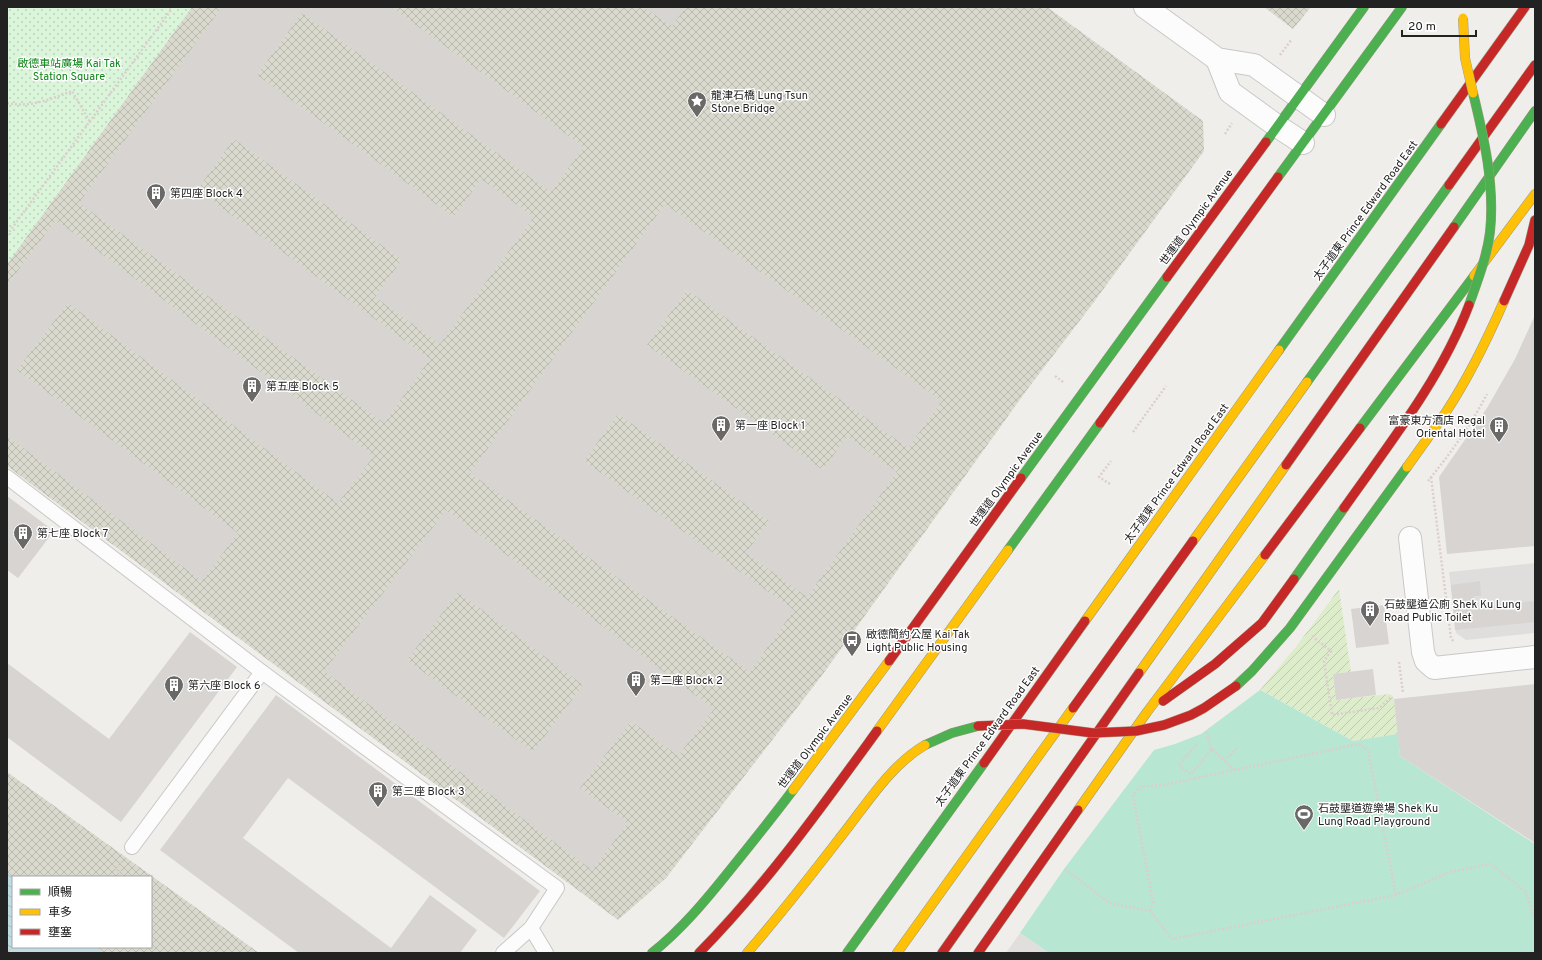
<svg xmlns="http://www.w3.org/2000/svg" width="1542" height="960" viewBox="0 0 1542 960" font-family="Overpass,'Noto Sans TC',sans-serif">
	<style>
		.residential { fill: #dfdedc }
		.construction { fill: url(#construction-cross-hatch); fill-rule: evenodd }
		.park { fill: url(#park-dots) }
		.garden { fill: url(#garden-furrows) }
		.pitch { fill: #b7e6d2 }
		.parking { fill: #e0dfde }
		.water { fill: url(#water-waves) }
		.building { fill: #d7d4d2; fill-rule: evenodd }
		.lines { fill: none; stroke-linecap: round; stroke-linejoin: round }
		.lane-casing { stroke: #c9c8c7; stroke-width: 16 }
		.street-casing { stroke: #c9c8c7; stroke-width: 24 }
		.fast-casing { stroke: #999a82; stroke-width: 10 }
		.slow-casing { stroke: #999a82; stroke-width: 10 }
		.jam-casing { stroke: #999a82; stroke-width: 10 }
		.path { stroke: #dccecd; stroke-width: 2.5; stroke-dasharray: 2 2; stroke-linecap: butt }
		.lane { stroke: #fdfcfc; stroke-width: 14 }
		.street { stroke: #fdfcfc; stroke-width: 22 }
		.fast { stroke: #4caf50; stroke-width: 9 }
		.slow { stroke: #ffc107; stroke-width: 9 }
		.jam { stroke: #c62828; stroke-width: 9 }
		.fast-bridge-casing { stroke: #a79c86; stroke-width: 10; stroke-linecap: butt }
		.slow-bridge-casing { stroke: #a79c86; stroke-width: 10; stroke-linecap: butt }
		.jam-bridge-casing { stroke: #a79c86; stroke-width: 10; stroke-linecap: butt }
		.fast-bridge { stroke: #4caf50; stroke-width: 9 }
		.slow-bridge { stroke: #ffc107; stroke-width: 9 }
		.jam-bridge { stroke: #c62828; stroke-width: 9 }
		.labels { text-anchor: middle; stroke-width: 3; stroke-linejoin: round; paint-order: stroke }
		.park-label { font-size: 11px; fill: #0c8416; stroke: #fff }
		.poi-label { font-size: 11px; fill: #222; stroke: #fff; text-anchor: start }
		.street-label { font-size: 11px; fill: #222; stroke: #fff }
	</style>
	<defs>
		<pattern id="construction-cross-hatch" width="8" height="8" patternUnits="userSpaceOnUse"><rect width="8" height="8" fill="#d9d9cd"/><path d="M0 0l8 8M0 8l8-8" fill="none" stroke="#babab0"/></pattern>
		<pattern id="park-dots" width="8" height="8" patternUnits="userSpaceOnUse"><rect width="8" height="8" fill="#daf5da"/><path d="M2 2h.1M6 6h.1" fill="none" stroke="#bbd2bb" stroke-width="1.8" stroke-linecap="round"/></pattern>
		<pattern id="garden-furrows" width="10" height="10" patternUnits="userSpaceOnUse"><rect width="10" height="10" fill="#ddeccb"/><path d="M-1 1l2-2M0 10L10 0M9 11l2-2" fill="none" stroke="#bdcaae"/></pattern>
		<pattern id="water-waves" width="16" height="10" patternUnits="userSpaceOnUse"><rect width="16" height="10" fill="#bfdbe3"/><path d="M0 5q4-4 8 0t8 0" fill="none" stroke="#a4bcc2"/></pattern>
	</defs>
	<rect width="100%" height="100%" fill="#f0eeeb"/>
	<polygon class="residential" points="1535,563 1535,633 1466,640 1456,633 1449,572"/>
	<g class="construction">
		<polygon points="192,7 1047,7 1203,121 1204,151 1094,302 1026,391 823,674 666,878 618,920 7,466 7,264"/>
		<polygon points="1264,7 1311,7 1293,29"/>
		<path d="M7 772 259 953H7ZM13 877H151V947H13Z"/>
	</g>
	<polygon class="park" points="7,7 192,7 7,264"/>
	<polygon class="garden" points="1339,589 1351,672 1333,674 1336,700 1390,694 1394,699 1398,734 1353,741 1260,690 1295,648"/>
	<polygon class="pitch" points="1260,690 1353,741 1398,734 1400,756 1535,844 1535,953 1049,953 1020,933 1064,869 1154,750 1175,744 1201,734"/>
	<polygon class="parking" points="1020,933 1049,953 1006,953"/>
	<polygon class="water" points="7,872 13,879 13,947 96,947 104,953 14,953 7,948"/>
	<g class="building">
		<polygon points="222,7 391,7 584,147 551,192 302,13 257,75 454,217 481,179 534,217 440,344 375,297 402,260 234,139 197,190 430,359 384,423 79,203"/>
		<polygon points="643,7 686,7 672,26"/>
		<polygon points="665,204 942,401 908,448 687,290 647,345 823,470 847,436 897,472 807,597 746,553 769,521 618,414 584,461 794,610 750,672 470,473"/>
		<polygon points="56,220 374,456 338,503 68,303 17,370 238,533 202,581 7,436 7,285"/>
		<polygon points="1535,315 1535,546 1447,554 1439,477 1487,408 1515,359"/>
		<polygon points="7,496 54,531 18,578 7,570"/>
		<path d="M446 510 714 709 678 756 631 721 580 788 628 823 592 870 324 671ZM458 592 583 685 533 752 407 660Z"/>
		<polygon points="1480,581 1481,596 1474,596 1475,607 1535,601 1535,622 1455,630 1451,585"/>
		<polygon points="1384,605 1389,644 1356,648 1351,609"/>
		<polygon points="190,632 237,667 121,822 7,737 7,663 109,739"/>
		<polygon points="1373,669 1376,695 1336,700 1333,674"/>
		<polygon points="1535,684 1535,843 1400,756 1394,699"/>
		<polygon points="276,695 540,891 504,938 288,778 243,838 391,948 430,895 477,930 460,953 299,953 160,850"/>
	</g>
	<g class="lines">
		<g class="lane-casing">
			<g id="lane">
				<polyline points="7,477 262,672 557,888 531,928 503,953"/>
				<polyline points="132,847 262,672"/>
				<polyline points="531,928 546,953"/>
			</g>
		</g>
		<g class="street-casing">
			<g id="street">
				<polyline points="1145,7 1217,59 1254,65 1324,115"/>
				<polyline points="1217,59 1230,92 1277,126 1303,143"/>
				<polyline points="1410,538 1423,652 1426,661 1434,668 1535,657"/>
			</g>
		</g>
		<g class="fast-casing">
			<g id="fast">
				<polyline points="1266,142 1364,7"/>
				<polyline points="1278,177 1402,7"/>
				<polyline points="1454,227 1535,111"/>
				<polyline points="1279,350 1441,124"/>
				<polyline points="1307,382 1449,185"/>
				<polyline points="1360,428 1474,276"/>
				<polyline points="1021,478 1167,277"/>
				<polyline points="1008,550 1100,423"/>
				<polyline points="1294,579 1344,508"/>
				<polyline points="1236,686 1252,671 1290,628 1407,467"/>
				<polyline points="925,745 952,733 978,726"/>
				<path d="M652 953C682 929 706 900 730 870 751 844 772 818 793 790"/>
				<polyline points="847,953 984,763"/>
			</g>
		</g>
		<g class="slow-casing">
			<g id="slow">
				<polyline points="1474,276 1535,194"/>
				<path d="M1407 467C1420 449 1433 431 1446 412 1469 377 1487 340 1504 301"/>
				<polyline points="1193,541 1307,382"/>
				<polyline points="1085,621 1279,350"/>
				<polyline points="1139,673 1286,465"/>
				<polyline points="877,731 1008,550"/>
				<polyline points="793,790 889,661"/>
				<polyline points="1078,810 1147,712 1265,555"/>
				<path d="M747 953C779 916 809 878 839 839 865 807 889 766 925 745"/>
				<polyline points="897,953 1073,708"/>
			</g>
		</g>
		<g class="jam-casing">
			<g id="jam">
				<polyline points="1441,124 1525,7"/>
				<polyline points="1449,185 1535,65"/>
				<polyline points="1167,277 1266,142"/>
				<polyline points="1504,301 1529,245 1535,220"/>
				<polyline points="1100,423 1278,177"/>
				<polyline points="1286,465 1454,227"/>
				<polyline points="1265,555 1360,428"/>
				<polyline points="889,661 1021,478"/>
				<polyline points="1163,701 1215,664 1262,623 1294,579"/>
				<polyline points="1073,708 1193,541"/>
				<polyline points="984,763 1085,621"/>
				<path d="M699 953C766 885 821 808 877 731"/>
				<polyline points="942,953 1139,673"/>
				<polyline points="978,953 1078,810"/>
			</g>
		</g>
		<g class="path">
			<polyline points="1280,55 1292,39"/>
			<path d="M7 103C30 108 51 99 72 91L90 122"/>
			<polyline points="1225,134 1232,123"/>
			<polyline points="7,235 171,10 170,7"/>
			<polyline points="1055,376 1063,382"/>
			<polyline points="1133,432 1166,386"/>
			<polyline points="1431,477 1451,638 1454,642"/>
			<path d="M1428 481C1450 454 1471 425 1487 394"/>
			<polyline points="1110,484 1099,477 1111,461"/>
			<polyline points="1312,636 1331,651 1324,661 1332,715 1379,708 1392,696"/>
			<polyline points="1399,662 1403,693"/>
			<polyline points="1206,732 1212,749"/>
			<polyline points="1197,744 1179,765 1191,774 1212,749 1234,770"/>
			<polyline points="1224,761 1237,748"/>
			<polyline points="121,862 116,869 126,877"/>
			<polyline points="1065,869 1109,903 1150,911 1172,939 1396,895 1450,872 1491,864 1525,891 1535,919"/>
			<polyline points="1150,911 1153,902 1133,796 1140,787 1163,785 1359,744 1368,750 1396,895"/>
		</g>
		<use href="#lane" class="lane"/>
		<use href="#street" class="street"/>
		<use href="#fast" class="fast"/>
		<use href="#slow" class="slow"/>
		<use href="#jam" class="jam"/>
		<g class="fast-bridge-casing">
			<path id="fast-bridge" d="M1469 305C1477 282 1487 257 1490 232 1495 185 1484 138 1473 93"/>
		</g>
		<g class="slow-bridge-casing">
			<polyline id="slow-bridge" points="1463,18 1465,58 1473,93"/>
		</g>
		<g class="jam-bridge-casing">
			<g id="jam-bridge">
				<path d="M1344 508C1389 444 1441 379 1469 305"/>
				<polyline points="978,726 1023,724 1093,733 1136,731 1164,725 1191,715 1204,708 1236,686"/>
			</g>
		</g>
		<use href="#fast-bridge" class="fast-bridge"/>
		<use href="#slow-bridge" class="slow-bridge"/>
		<use href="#jam-bridge" class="jam-bridge"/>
	</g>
	<defs>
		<g id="sight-pin" transform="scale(1)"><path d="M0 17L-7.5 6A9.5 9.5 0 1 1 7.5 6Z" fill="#6a6968" stroke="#fff"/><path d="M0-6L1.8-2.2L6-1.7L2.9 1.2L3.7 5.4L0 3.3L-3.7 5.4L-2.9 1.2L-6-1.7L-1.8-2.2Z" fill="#fff"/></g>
		<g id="building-pin" transform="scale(1)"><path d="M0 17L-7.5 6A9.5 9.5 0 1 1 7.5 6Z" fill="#6a6968" stroke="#fff"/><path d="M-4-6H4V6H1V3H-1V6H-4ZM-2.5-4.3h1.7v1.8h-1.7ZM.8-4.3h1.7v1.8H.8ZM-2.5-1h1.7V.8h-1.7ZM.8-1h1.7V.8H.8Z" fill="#fff"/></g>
		<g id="bus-pin" transform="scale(1)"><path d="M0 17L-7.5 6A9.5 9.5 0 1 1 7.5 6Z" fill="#6a6968" stroke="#fff"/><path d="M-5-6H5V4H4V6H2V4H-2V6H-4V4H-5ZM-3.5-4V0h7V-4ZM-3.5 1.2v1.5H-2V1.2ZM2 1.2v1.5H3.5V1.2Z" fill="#fff"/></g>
		<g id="stadium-pin" transform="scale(1)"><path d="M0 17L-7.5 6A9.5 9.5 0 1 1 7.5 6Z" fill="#6a6968" stroke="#fff"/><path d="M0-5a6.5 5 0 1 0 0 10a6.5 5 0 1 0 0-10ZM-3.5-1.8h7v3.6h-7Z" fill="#fff"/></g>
	</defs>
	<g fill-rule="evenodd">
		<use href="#sight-pin" x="697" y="101"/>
		<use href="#building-pin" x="156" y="193"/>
		<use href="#building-pin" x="252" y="386"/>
		<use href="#building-pin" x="721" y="425"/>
		<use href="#building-pin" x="1499" y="426"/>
		<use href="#building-pin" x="23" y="533"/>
		<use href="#building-pin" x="1370" y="610"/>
		<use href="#bus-pin" x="852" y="640"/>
		<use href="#building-pin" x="636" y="680"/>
		<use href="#building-pin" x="174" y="685"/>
		<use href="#building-pin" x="378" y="791"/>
		<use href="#stadium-pin" x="1304" y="814"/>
	</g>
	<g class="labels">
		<g class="park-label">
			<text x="69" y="67">啟德車站廣場 Kai Tak<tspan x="69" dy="13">Station Square</tspan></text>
		</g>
		<g class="poi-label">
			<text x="711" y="99">龍津石橋 Lung Tsun<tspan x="711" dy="13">Stone Bridge</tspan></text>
			<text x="170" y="197">第四座 Block 4</text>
			<text x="266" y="390">第五座 Block 5</text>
			<text x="1485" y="424" text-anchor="end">富豪東方酒店 Regal<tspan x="1485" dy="13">Oriental Hotel</tspan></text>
			<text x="735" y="429">第一座 Block 1</text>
			<text x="37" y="537">第七座 Block 7</text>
			<text x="1384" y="608">石鼓壟道公廁 Shek Ku Lung<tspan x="1384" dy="13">Road Public Toilet</tspan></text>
			<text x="866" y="638">啟德簡約公屋 Kai Tak<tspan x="866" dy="13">Light Public Housing</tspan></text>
			<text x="650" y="684">第二座 Block 2</text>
			<text x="188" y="689">第六座 Block 6</text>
			<text x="392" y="795">第三座 Block 3</text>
			<text x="1318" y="812">石鼓壟道遊樂場 Shek Ku<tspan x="1318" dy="13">Lung Road Playground</tspan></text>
		</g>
		<g class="street-label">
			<text transform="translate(1365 210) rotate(-54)" y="4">太子道東 Prince Edward Road East</text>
			<text transform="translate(1196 217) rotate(-54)" y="4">世運道 Olympic Avenue</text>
			<text transform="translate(1176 473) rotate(-54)" y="4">太子道東 Prince Edward Road East</text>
			<text transform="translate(1006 479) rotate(-54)" y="4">世運道 Olympic Avenue</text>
			<text transform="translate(987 736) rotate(-54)" y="4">太子道東 Prince Edward Road East</text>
			<text transform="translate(815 741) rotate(-53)" y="4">世運道 Olympic Avenue</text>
		</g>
	</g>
	<rect width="1542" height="960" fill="none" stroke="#222222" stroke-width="16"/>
	<rect x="12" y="876" width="140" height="72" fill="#ffffff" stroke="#a7a7a7"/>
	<rect x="20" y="889" width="20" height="6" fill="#4caf50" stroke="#a7a7a7"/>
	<text x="48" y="896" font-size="12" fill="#222222">順暢</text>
	<rect x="20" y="909" width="20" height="6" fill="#ffc107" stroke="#a7a7a7"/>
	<text x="48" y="916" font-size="12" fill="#222222">車多</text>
	<rect x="20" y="929" width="20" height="6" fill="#c62828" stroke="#a7a7a7"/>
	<text x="48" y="936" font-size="12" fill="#222222">壅塞</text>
	<path d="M1402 30v6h74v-6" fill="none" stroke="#222222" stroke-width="2"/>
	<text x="1408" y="30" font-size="12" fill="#222222" stroke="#ffffff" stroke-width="3" paint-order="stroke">20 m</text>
</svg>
